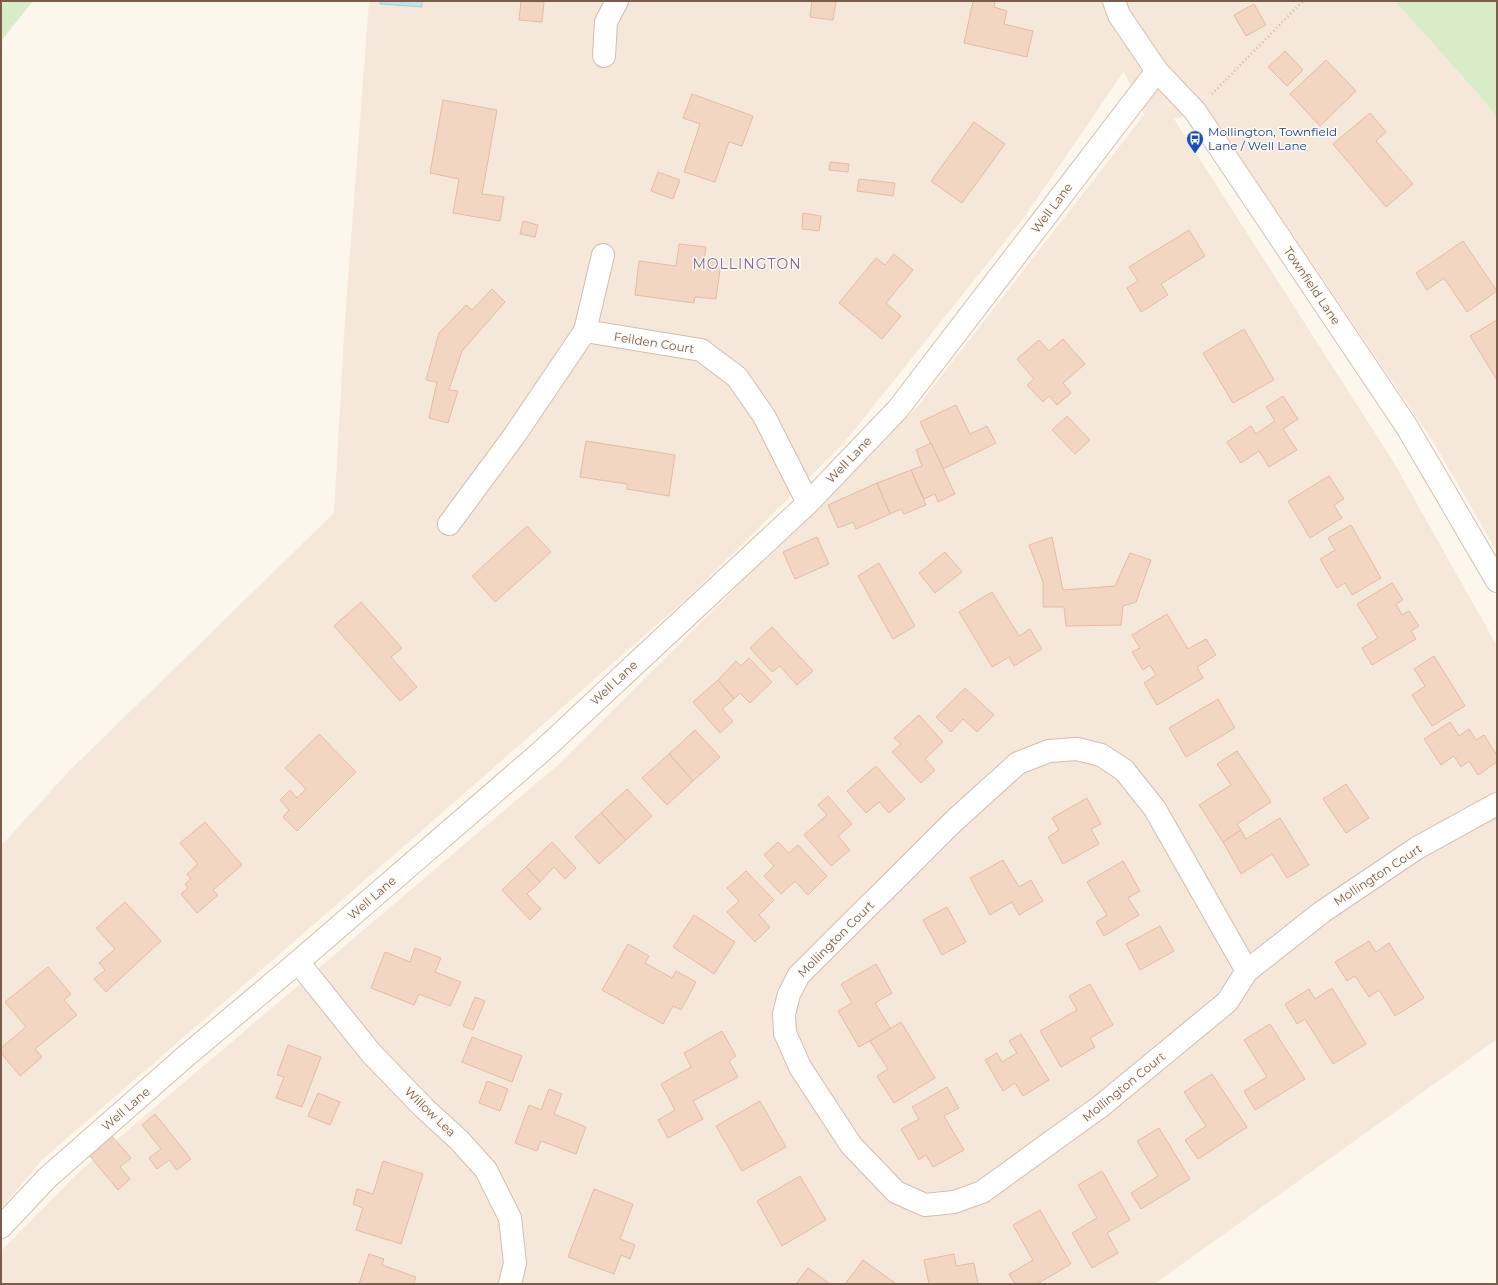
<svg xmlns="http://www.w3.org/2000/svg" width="1498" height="1285" viewBox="0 0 1498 1285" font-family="Montserrat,sans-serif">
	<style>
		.residential { fill: #f5e8da }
		.green { fill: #d8ecc9 }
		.water { fill: #bfe3e8; stroke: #a5d3da }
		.building { fill: #f3d5c3; stroke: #e6bba3 }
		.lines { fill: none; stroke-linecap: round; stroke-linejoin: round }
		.street-casing { stroke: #d1beb0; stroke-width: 24 }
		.secondary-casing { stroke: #d6c0b0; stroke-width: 24 }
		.path { stroke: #d9b8a5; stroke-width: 2.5; stroke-dasharray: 1 3; stroke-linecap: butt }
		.street { stroke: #fff; stroke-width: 22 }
		.secondary { stroke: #fff; stroke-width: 22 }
		.labels { text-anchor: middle; stroke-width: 3; stroke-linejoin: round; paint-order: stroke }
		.transit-label { font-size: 12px; fill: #164399; stroke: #fffaf3; text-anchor: start }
		.street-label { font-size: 12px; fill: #7a5c4d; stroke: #fffaf3 }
		.quarter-label { font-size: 14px; letter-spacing: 1px; fill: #846695; stroke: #fffaf3 }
	</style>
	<rect width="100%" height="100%" fill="#fdf6ec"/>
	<polygon class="residential" points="369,1 1395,1 1488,105 1497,119 1497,552 1434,443 1209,111 1174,119 1393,461 1497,646 1497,1039 1154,1284 1,1284 1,1251 81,1170 559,764 918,406 1144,115 1124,71 1023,219 844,443 693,593 411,840 42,1160 1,1209 1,846 70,770 334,513 345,319"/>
	<g class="green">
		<polygon points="1,1 33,1 1,41"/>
		<polygon points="1395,1 1497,1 1497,119 1488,105"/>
	</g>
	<polygon class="water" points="381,1 422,1 422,7 380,4"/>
	<g class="building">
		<polygon points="521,1 544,2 542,22 519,20"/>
		<polygon points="812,1 836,1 833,20 810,17"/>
		<polygon points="973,1 995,1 994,7 1007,11 1004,24 1033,31 1027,57 964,43"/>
		<polygon points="1254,4 1266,25 1246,36 1234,15"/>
		<polygon points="1285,51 1303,70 1287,86 1268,67"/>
		<polygon points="1326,60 1356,91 1320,126 1290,94"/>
		<polygon points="692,94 753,116 742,146 729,142 715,182 684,172 700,124 683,118"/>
		<polygon points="443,100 497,110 482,194 504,197 500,221 453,213 459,179 430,173"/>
		<polygon points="1370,113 1386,132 1376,141 1413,184 1386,207 1333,144"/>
		<polygon points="974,122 1005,144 962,203 931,181"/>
		<polygon points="830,162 849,164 848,172 829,170"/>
		<polygon points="658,172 680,180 673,199 651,191"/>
		<polygon points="859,179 895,183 893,196 857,191"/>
		<polygon points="803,213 821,216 819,231 802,229"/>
		<polygon points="523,221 538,225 535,237 520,234"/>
		<polygon points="1189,230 1205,256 1161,284 1168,295 1141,312 1127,288 1138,281 1129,267"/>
		<polygon points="1463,241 1497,291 1467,312 1444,278 1427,290 1416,273"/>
		<polygon points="679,244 706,247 704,260 721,262 716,299 695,297 694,303 635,295 639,261 676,266"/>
		<polygon points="894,254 913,270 886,303 901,316 882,339 839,303 876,258 885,265"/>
		<polygon points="492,289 505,302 462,351 449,390 458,391 448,423 429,418 437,382 426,380 439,333 466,305 472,310"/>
		<polygon points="1497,320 1497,380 1470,336"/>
		<polygon points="1244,329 1274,380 1233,403 1203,353"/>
		<polygon points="1063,339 1085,364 1063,383 1071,393 1057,405 1049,396 1043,402 1027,385 1034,379 1017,359 1039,340 1049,351"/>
		<polygon points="1283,396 1298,419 1283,429 1297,450 1269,467 1259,451 1241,463 1227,442 1251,426 1256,434 1275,421 1266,407"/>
		<polygon points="956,405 970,434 987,426 996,443 943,469 920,422"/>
		<polygon points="1067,416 1090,440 1075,454 1052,430"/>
		<polygon points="586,441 675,455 669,496 627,489 627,484 580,477"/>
		<polygon points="931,443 955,494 938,502 935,494 924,499 911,470 922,466 916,450"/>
		<polygon points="911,470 926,505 904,514 901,509 890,514 877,483"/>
		<polygon points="1329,476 1344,499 1334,505 1342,518 1310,538 1288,501"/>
		<polygon points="877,483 890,514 856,529 853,522 838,528 828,505"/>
		<polygon points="1351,525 1381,578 1352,595 1345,583 1337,588 1320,559 1335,550 1328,538"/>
		<polygon points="527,526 551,552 495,602 472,576"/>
		<polygon points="817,537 829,564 795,579 783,552"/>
		<polygon points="1052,537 1063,590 1115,586 1130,553 1151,560 1136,602 1123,606 1121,625 1066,626 1064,607 1043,607 1043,582 1029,545"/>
		<polygon points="945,552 962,572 935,593 919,573"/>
		<polygon points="879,563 915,626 893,639 858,576"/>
		<polygon points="1392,583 1403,600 1396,604 1402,615 1409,611 1419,626 1411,631 1416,639 1372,665 1362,648 1378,638 1357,604"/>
		<polygon points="992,592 1019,636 1030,629 1042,649 1014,666 1009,657 992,667 959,612"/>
		<polygon points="361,602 402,648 391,657 417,687 400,701 334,626"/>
		<polygon points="1167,614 1188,649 1206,639 1216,655 1197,667 1203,678 1157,705 1144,683 1156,675 1150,665 1143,670 1132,652 1140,648 1132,635"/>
		<polygon points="772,627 813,671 797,685 780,666 772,672 750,648"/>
		<polygon points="1434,656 1465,706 1432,726 1412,695 1425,686 1414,669"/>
		<polygon points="749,658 772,682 750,703 740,693 734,699 718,680 736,661 741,666"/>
		<polygon points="718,680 734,699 722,709 733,721 720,733 693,702"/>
		<polygon points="965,688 994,715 977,732 963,719 951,732 936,717"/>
		<polygon points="1218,699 1235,728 1186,757 1169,728"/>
		<polygon points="919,715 943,742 925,759 935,770 921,783 892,752 901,744 894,738"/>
		<polygon points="1450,722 1459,736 1469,729 1476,740 1484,735 1497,755 1497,762 1478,775 1469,761 1461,767 1454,756 1441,765 1424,739"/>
		<polygon points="695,730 720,757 693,781 669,754"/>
		<polygon points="319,734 356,772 297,831 283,817 289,810 280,800 290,790 297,798 306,789 285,768"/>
		<polygon points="1237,751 1271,802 1237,824 1241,830 1223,842 1199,805 1231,785 1217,764"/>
		<polygon points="669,754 693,781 667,805 642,778"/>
		<polygon points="876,766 905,799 889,813 879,802 866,813 847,791"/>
		<polygon points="1346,784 1369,818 1346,833 1323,799"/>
		<polygon points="627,789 652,816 626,840 601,813"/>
		<polygon points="828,796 852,824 838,836 850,850 831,866 804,835 827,815 818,805"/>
		<polygon points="1087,798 1101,824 1091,829 1099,844 1063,864 1048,837 1059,830 1052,818"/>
		<polygon points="601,813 626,840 599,864 575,837"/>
		<polygon points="1280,818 1309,865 1287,878 1272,854 1241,874 1223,842 1241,830 1246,839"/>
		<polygon points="205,822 242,865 213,890 218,895 197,913 181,894 188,888 185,884 191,879 187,874 198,864 180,843"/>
		<polygon points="552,842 576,868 565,879 554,867 540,882 526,867"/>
		<polygon points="778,842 789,853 798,845 827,876 808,895 795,881 781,894 764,876 774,866 764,855"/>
		<polygon points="1003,860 1019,887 1031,880 1043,901 1019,915 1012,902 990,915 970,878"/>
		<polygon points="1123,861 1140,891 1128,898 1139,915 1104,936 1096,922 1107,915 1087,882"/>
		<polygon points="526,867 540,882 527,894 541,909 530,920 502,890"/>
		<polygon points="746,871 774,900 759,915 770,927 755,942 727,912 739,901 727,888"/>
		<polygon points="125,902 161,941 106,992 94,979 105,970 99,963 115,949 96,928"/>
		<polygon points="947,907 966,942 942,955 923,920"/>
		<polygon points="694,915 735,942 714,974 673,947"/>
		<polygon points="1160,926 1174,951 1140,970 1126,944"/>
		<polygon points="1369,941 1376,952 1389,943 1424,998 1395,1016 1379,990 1369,997 1355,976 1347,981 1335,962"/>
		<polygon points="628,944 649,956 645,963 672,978 676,971 696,982 681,1010 673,1006 663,1024 602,990"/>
		<polygon points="415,948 441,958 435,972 461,982 450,1006 419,994 414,1005 371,988 385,952 410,962"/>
		<polygon points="876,964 892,993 875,1003 891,1029 859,1047 838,1011 852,1003 841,984"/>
		<polygon points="48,967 71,994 64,1000 77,1015 35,1049 42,1057 20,1076 1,1053 1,1048 26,1027 5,1002"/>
		<polygon points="1090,984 1113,1025 1090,1038 1095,1047 1061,1067 1040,1031 1077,1010 1069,996"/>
		<polygon points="1332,988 1366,1044 1333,1064 1305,1019 1297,1024 1285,1004 1309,989 1315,999"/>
		<polygon points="475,997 485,1001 473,1030 463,1026"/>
		<polygon points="901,1022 935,1078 894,1103 877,1076 888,1069 870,1041"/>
		<polygon points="1270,1024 1305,1079 1255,1110 1244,1091 1267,1077 1244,1040"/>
		<polygon points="722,1031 736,1056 729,1061 738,1077 693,1101 703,1119 668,1138 658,1120 675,1110 661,1084 691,1067 684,1053"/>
		<polygon points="1021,1034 1049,1080 1023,1096 1015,1083 1003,1091 985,1060 997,1053 1002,1062 1017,1053 1009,1041"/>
		<polygon points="472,1037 522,1056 512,1082 462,1062"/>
		<polygon points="288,1045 321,1057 302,1107 276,1098 284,1077 277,1075"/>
		<polygon points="1212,1074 1247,1127 1198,1159 1185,1140 1206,1126 1184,1092"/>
		<polygon points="487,1081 508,1089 500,1111 479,1103"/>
		<polygon points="947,1087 959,1108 944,1116 964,1150 933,1167 926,1155 919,1160 901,1129 919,1119 912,1107"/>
		<polygon points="549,1089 562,1094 554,1114 586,1127 576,1154 541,1141 537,1151 515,1143 529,1105 541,1110"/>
		<polygon points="318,1093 340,1102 330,1125 308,1116"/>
		<polygon points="760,1101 786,1147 742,1171 716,1126"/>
		<polygon points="155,1114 191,1159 177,1170 169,1160 157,1169 149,1158 161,1149 142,1125"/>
		<polygon points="1159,1128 1190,1179 1141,1209 1131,1193 1158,1176 1137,1141"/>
		<polygon points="112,1136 131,1158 120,1167 130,1179 118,1190 89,1155"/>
		<polygon points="383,1161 423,1174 401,1244 356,1230 363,1208 353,1204 357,1189 373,1194"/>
		<polygon points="1102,1171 1130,1220 1107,1233 1118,1253 1092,1268 1072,1233 1097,1218 1078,1185"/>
		<polygon points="800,1176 826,1220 782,1246 757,1201"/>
		<polygon points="594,1189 633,1204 620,1239 635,1245 630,1259 621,1255 614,1274 568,1257"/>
		<polygon points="1040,1210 1071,1264 1037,1284 1015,1284 1009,1274 1033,1260 1013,1225"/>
		<polygon points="369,1254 384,1259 382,1265 416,1277 413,1284 359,1284"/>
		<polygon points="954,1254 956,1266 974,1263 978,1284 929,1284 924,1260"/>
		<polygon points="863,1260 895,1283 894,1284 845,1284"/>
		<polygon points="808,1268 830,1284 796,1284"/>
	</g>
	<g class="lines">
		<g class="street-casing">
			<g id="street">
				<polyline points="604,56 606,22 617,1"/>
				<polyline points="603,255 585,331 701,350 737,377 764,416 808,503"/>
				<polyline points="449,524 514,436 585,331"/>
				<polyline points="298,962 371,1053 424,1108 459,1140 486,1170 510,1218 515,1263 510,1284"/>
				<polyline points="1247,971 1155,809 1124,770 1101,755 1077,749 1049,751 1018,763 955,820 799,975 789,994 784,1014 785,1033 800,1067 851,1145 896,1192 925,1205 954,1202 982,1192 1101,1106 1227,1002 1247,971 1322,912 1417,848 1497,804"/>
			</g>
		</g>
		<g class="secondary-casing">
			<g id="secondary">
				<polyline points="1114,1 1119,15 1157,71 1195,111 1407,427 1497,581"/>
				<polyline points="1,1227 47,1178 186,1056 298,962 542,751 808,503 898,409 1157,71"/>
			</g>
		</g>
		<polyline class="path" points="1212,94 1303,1"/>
		<use href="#street" class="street"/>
		<use href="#secondary" class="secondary"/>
	</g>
	<defs>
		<g id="bus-pin" transform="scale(0.9)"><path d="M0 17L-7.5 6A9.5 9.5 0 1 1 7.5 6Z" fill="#1a4fb4" stroke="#fffaf3"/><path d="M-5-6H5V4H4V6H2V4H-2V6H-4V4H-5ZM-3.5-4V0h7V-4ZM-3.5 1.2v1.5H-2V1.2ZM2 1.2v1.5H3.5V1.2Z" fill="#fff"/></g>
	</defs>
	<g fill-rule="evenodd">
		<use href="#bus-pin" x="1195" y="139"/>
	</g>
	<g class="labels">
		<g class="transit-label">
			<text x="1208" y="136">Mollington, Townfield<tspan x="1208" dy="14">Lane / Well Lane</tspan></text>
		</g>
		<g class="street-label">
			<text transform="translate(1052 208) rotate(-53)" y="4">Well Lane</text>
			<text transform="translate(1312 286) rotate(56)" y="4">Townfield Lane</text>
			<text transform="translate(654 343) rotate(9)" y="4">Feilden Court</text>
			<text transform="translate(849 460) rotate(-46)" y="4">Well Lane</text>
			<text transform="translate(614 683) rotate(-43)" y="4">Well Lane</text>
			<text transform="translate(1378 875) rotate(-33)" y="4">Mollington Court</text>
			<text transform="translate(372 898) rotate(-41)" y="4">Well Lane</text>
			<text transform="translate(836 939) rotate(-45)" y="4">Mollington Court</text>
			<text transform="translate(1124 1087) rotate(-39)" y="4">Mollington Court</text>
			<text transform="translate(126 1109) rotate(-41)" y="4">Well Lane</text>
			<text transform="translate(430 1112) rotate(44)" y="4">Willow Lea</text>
		</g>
		<g class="quarter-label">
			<text x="747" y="269">MOLLINGTON</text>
		</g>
	</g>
	<rect width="1498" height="1285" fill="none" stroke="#7a5c4d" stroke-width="4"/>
</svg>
